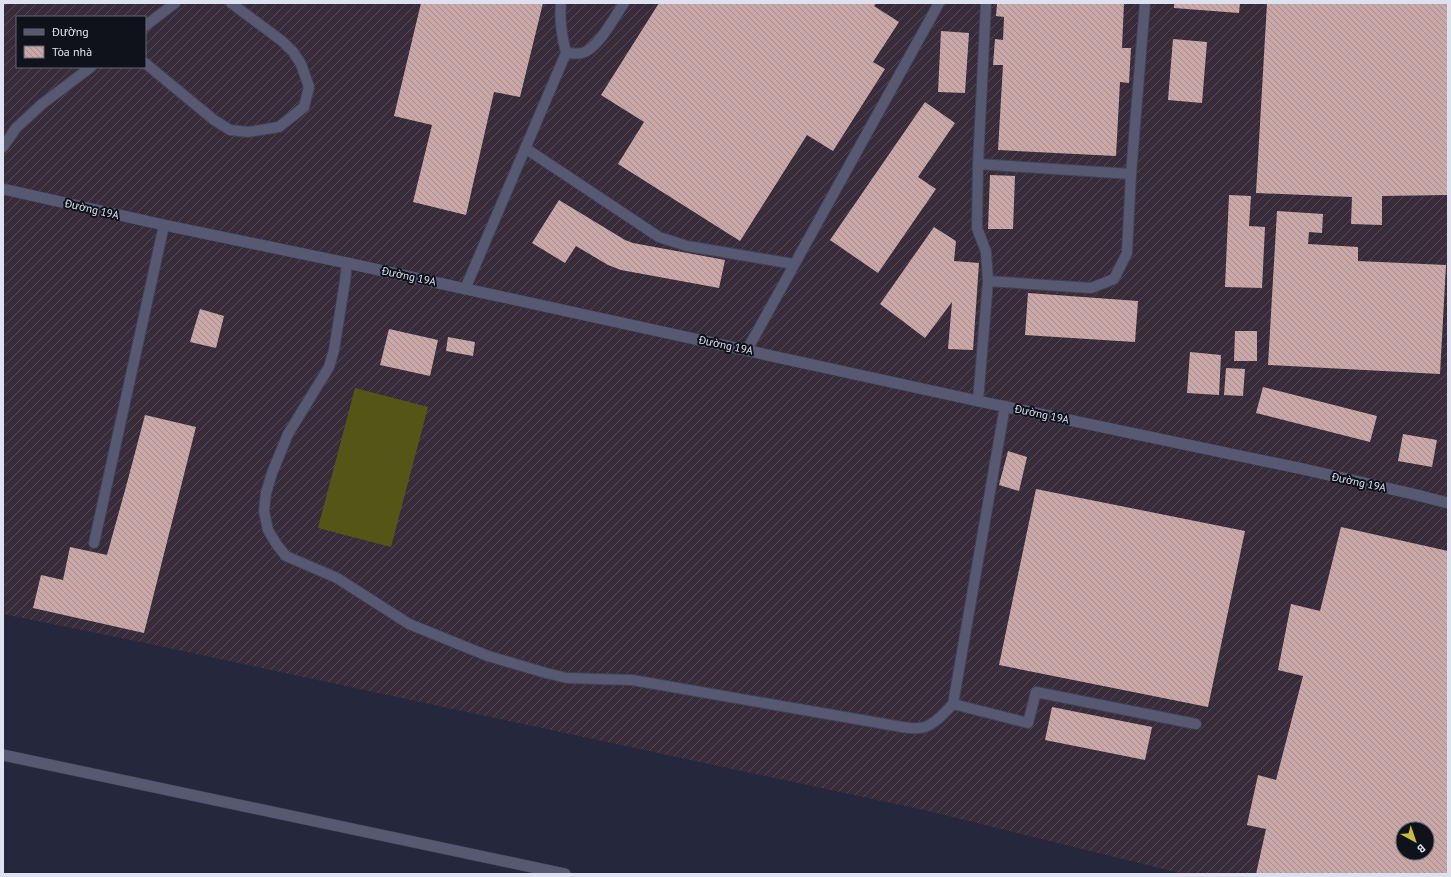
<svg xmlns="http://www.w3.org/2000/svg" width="1451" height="877" viewBox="0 0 1451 877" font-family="'PT Sans',sans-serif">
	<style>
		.industrial { fill: url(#industrial-furrows); fill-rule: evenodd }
		.grass { fill: #555616 }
		.building { fill: url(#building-back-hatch); fill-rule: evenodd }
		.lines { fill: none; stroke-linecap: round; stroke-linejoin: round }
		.service-casing { stroke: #414254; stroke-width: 12 }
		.minor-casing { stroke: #414254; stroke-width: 12 }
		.service { stroke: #565971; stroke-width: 10 }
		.minor { stroke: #565971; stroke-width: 11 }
		.labels { text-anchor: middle; stroke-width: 4; stroke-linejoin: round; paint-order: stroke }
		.street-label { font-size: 11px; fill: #dee1ef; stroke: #10121b }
	</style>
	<defs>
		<pattern id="industrial-furrows" width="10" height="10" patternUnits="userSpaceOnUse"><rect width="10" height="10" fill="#392c3a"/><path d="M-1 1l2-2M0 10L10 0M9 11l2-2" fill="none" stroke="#554a57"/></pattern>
		<pattern id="building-back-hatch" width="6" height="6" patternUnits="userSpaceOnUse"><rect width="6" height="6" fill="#c8a7a6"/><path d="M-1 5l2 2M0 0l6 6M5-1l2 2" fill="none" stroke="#a78e8e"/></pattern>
	</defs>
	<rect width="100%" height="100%" fill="#25283d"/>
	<path class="industrial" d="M3 3H1448V874H1184L924 810 141 642 3 614ZM17 17H145V67H17ZM1403 829H1427V853H1403Z"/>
	<polygon class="grass" points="355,388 428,407 391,547 318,528"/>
	<g class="building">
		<polygon points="421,3 543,3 520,97 494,92 466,215 413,202 432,125 394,116"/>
		<polygon points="659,3 876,3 874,6 899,22 873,62 885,69 833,151 807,135 740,241 618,164 644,122 601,95"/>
		<polygon points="997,3 1124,3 1122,48 1131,48 1129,83 1120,82 1116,156 998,150 1003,65 993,65 995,39 1003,40 1004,17 996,16"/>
		<polygon points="1174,3 1240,3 1239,13 1174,8"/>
		<polygon points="1267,3 1448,3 1448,195 1382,196 1382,225 1351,224 1352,197 1256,193"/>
		<polygon points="941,31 969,33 965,93 938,92"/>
		<polygon points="1173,39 1207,42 1202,103 1168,100"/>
		<polygon points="925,102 955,123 918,177 936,189 878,273 830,240"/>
		<polygon points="990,175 1015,176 1013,229 988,229"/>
		<polygon points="1229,195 1251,196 1249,226 1265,227 1262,288 1225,287"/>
		<polygon points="559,200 625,240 633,243 725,260 719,288 621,270 608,265 576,246 565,263 532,243"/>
		<polygon points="1277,211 1323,214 1322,233 1309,232 1308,244 1358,247 1358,261 1446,265 1440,374 1268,365"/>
		<polygon points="934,227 956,241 954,261 979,263 973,350 948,349 952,302 925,338 880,304"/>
		<polygon points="1028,293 1138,301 1135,342 1025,335"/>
		<polygon points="200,309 224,316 216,348 190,342"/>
		<polygon points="389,329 438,340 430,376 380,365"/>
		<polygon points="1235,331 1257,331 1257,361 1234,361"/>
		<polygon points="448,337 475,342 473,356 446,351"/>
		<polygon points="1190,352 1221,355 1219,395 1187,393"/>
		<polygon points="1226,368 1245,369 1243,396 1224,395"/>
		<polygon points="1263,387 1377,416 1370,442 1256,413"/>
		<polygon points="145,415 196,427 144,633 33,608 41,575 63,580 70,547 107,555 127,483"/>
		<polygon points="1403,434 1437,440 1432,467 1398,461"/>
		<polygon points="1008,451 1027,457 1019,491 999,485"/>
		<polygon points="1036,489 1245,531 1208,707 999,665"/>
		<path d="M1341 527 1448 551V874H1256L1266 829 1247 825 1258 775 1276 780 1303 676 1278 670 1291 604 1320 611ZM1403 829H1427V853H1403Z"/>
		<polygon points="1052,707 1152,727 1145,760 1045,740"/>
	</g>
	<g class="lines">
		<g class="service-casing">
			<g id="service">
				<polyline points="145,26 175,3"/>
				<path d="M566 53C571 53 577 54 582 53 598 49 615 16 624 3"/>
				<polyline points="145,63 214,120 230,130 248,132 279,127 304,107 309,87 301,64 293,52 282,41 231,3"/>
				<polyline points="3,147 16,128 42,104 91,67"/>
				<polyline points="525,148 659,237 687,246 794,264"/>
				<polyline points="978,164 1131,174"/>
				<path d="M347 263 345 281 334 350 329 367 288 434 272 473 266 493 264 511 268 530 277 545 286 556 337 578 409 624 488 656 546 673 567 678 632 680 902 727C908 728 914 729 919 728 932 728 945 712 953 704"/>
				<polyline points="988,281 1091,288 1114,279 1127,253 1131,174 1145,3"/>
				<path d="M465 289 566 53C562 37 559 20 561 3"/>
				<polyline points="747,350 939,3"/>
				<polyline points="978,401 988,281 986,252 977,228 978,164 986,3"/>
				<polyline points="1005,406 953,704 1028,723 1036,692 1196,724"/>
				<polyline points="94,543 164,225"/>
			</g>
		</g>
		<g class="minor-casing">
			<g id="minor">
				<polyline points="3,189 164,225 347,263 978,401 1303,469 1413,494 1448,503"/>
				<polyline points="3,755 565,874"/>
			</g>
		</g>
		<use href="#service" class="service"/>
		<use href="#minor" class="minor"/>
	</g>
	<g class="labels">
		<g class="street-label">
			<text transform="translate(92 209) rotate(13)" y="4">Đường 19A</text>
			<text transform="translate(409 276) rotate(12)" y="4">Đường 19A</text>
			<text transform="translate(726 345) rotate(12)" y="4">Đường 19A</text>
			<text transform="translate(1042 414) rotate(12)" y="4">Đường 19A</text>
			<text transform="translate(1359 482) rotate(12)" y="4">Đường 19A</text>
		</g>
	</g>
	<rect width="1451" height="877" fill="none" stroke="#dee1ef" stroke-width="8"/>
	<rect x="16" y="16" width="130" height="52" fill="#10121b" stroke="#626570"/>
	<rect x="24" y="29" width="20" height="6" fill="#565971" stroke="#626570"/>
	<text x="52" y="36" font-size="12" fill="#dee1ef">Đường</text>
	<rect x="24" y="46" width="20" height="12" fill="url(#building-back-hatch)" stroke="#626570"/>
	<text x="52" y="56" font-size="12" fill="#dee1ef">Tòa nhà</text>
	<g transform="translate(1415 841) rotate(140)"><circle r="19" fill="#10121b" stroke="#626570"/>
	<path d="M0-3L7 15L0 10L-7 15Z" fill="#c9bb3b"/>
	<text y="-6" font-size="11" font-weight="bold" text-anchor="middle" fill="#dee1ef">B</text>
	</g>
</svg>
